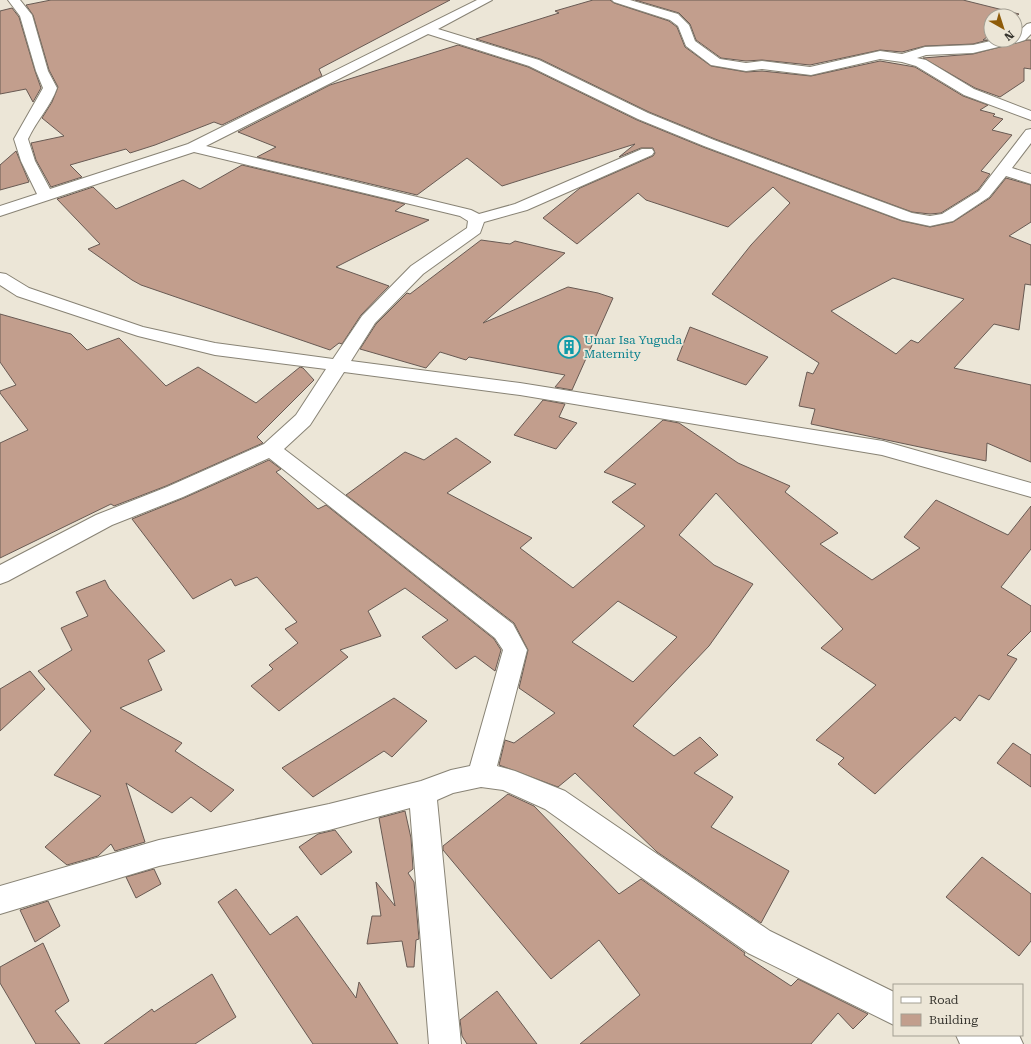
<svg xmlns="http://www.w3.org/2000/svg" width="1031" height="1044" viewBox="0 0 1031 1044" font-family="'Roboto Serif',serif">
	<style>
		.building { fill: #c29e8d; stroke: #685a53; fill-rule: evenodd }
		.lines { fill: none; stroke-linecap: round; stroke-linejoin: round }
		.minor-casing { stroke: #888375; stroke-width: 2 }
		.minor { fill: #fff; fill-rule: evenodd }
		.labels { text-anchor: middle; stroke-width: 3.5; stroke-linejoin: round; paint-order: stroke }
		.culture-label { font-size: 12px; fill: #0d838f; stroke: #ece6d7; text-anchor: start }
	</style>
	<rect width="100%" height="100%" fill="#ece6d7"/>
	<g class="building">
		<polygon points="51,0 450,0 319,69 322,76 222,125 214,122 155,145 130,153 126,149 70,165 82,177 51,187 36,160 31,143 64,136 42,118 52,102 58,87 49,70 33,15 26,5"/>
		<polygon points="593,0 610,0 614,3 669,21 677,27 685,47 711,66 746,72 762,71 811,76 880,61 915,67 963,96 988,105 980,110 995,114 993,116 1003,119 992,130 1012,135 981,171 990,174 978,190 941,213 930,214 912,212 715,139 649,112 540,59 476,39 559,13 555,11"/>
		<polygon points="635,0 963,0 1019,14 1015,17 991,16 991,34 983,40 988,40 973,44 925,46 902,52 880,50 810,65 762,60 746,61 721,58 696,40 690,24 679,13"/>
		<polygon points="12,8 19,17 35,71 41,88 33,102 26,89 0,94 0,11"/>
		<polygon points="1027,40 1031,40 1031,69 1024,68 1024,81 1000,97 975,88 923,58 973,54"/>
		<path d="M458 45 528 67 637 120 703 147 902 221 930 227 953 222 990 198 1006 178 1031 185V222L1009 236 1031 245V285L1025 284 1019 330 994 324 954 368 1031 385V462L987 443 986 461 811 424 815 409 799 406 807 372 813 374 819 363 712 294 751 245 790 203 773 187 728 227 646 200 638 193 577 244 543 218 580 188 653 156 655 153 653 148H641L619 157 635 144 502 186 467 158 417 195 257 157 276 147 238 132 330 85ZM893 278 964 299 918 343 911 340 896 354 831 311Z"/>
		<polygon points="16,151 29,182 0,190 0,165"/>
		<polygon points="242,165 405,204 395,211 429,220 336,267 389,286 361,315 342,344 339,343 330,350 141,285 132,280 88,249 100,244 57,199 93,187 116,209 183,180 200,189"/>
		<polygon points="481,240 510,244 515,241 565,253 483,323 568,287 598,293 613,298 572,390 555,387 565,375 469,357 466,360 440,352 426,368 360,349 376,324 407,293 410,294"/>
		<polygon points="0,314 71,334 87,350 119,338 166,386 198,367 256,403 300,367 303,368 314,380 257,437 263,443 166,486 114,506 111,504 0,558 0,443 28,430 0,393 0,391 16,385 0,362"/>
		<polygon points="690,327 768,357 746,385 677,360"/>
		<polygon points="543,400 565,404 559,417 577,423 556,449 514,435"/>
		<path d="M663 420 679 423 738 463 790 486 785 492 838 533 820 544 872 580 920 548 904 537 936 500 1008 535 1031 506V549L1001 587 1031 606V631L1007 655 1017 659 989 700 979 695 960 721 955 717 875 794 838 764 844 758 816 740 876 685 821 648 843 629 716 493 679 535 714 565 753 584 709 646 633 726 674 756 700 737 718 755 694 773 733 797 711 827 789 871 761 923 657 852 575 773 558 787 499 765 505 740 514 743 555 713 519 688 528 650 514 623 346 495 405 452 424 460 456 438 491 462 447 493 532 538 520 548 573 588 645 526 612 502 636 484 604 472ZM618 601 677 637 633 682 572 642Z"/>
		<polygon points="269,460 281,469 276,472 318,509 326,505 494,639 501,650 495,671 475,656 456,669 422,637 448,620 405,588 368,611 381,636 340,650 348,657 279,711 251,686 273,669 269,665 298,643 285,629 297,622 257,577 235,586 231,579 193,599 132,519 184,498"/>
		<polygon points="105,580 109,588 165,651 148,660 162,690 120,708 182,743 175,751 234,790 211,812 191,797 172,813 126,783 145,842 115,851 111,844 98,856 67,865 45,847 101,796 54,775 91,731 38,671 72,650 61,628 88,616 76,592"/>
		<polygon points="30,671 45,689 0,731 0,689"/>
		<polygon points="394,698 427,721 392,757 384,751 313,797 282,768"/>
		<polygon points="1013,743 1031,755 1031,787 997,763"/>
		<polygon points="508,794 534,806 619,894 641,879 745,953 744,955 791,986 798,979 868,1014 853,1029 838,1013 811,1044 580,1044 640,995 599,940 551,979 443,850 443,846"/>
		<polygon points="405,811 411,838 413,869 408,873 414,882 419,939 416,940 414,967 407,967 402,941 367,944 372,916 381,916 376,882 395,906 379,818"/>
		<polygon points="335,830 352,852 321,875 299,847 318,834"/>
		<polygon points="982,857 1031,894 1031,941 1019,956 946,897"/>
		<polygon points="154,869 161,884 136,898 126,877"/>
		<polygon points="236,889 270,935 297,916 356,998 359,982 398,1044 313,1044 218,902"/>
		<polygon points="48,901 60,926 35,942 20,910"/>
		<polygon points="43,943 69,1001 55,1011 80,1044 36,1044 0,983 0,967"/>
		<polygon points="212,974 236,1017 195,1044 104,1044 152,1009 154,1012"/>
		<polygon points="497,991 537,1044 467,1044 462,1036 460,1020"/>
	</g>
	<g class="lines">
		<g class="minor-casing">
			<g id="minor">
				<path d="M8 0H20L32 15 48 71 57 88C51 106 36 121 28 139L35 161 50 189 188 144 477 0H492L438 29 539 60 648 113 714 140 912 213 930 216 942 214 979 191 1026 130 1031 129V143L1012 168 1031 174V184L1006 176 989 197 953 221 930 226 902 220 704 146 638 119 529 66 428 34 206 146 471 210 479 214 515 204 642 149H652L654 152 652 155 527 210 484 222 480 233 423 274 375 323 351 361 520 383 883 441 1031 483V497L882 455 520 395 344 372 310 425 284 449 513 624 527 650 497 766 515 771 565 791 770 931 894 992V1025L748 953 545 809 503 790 481 787 453 793 437 800 461 1044H429L410 808 329 830 159 866 0 914V886L159 840 329 804 421 781 451 770 470 766 503 650 495 638 269 458 183 497 112 525 8 581 0 584V565L96 515 167 487 264 444 296 415 326 369 215 355 138 336 17 296 0 285V273L6 274 29 288 143 327 215 343 333 359 362 316 411 266 467 228 468 221 460 216 194 152 0 216V206L37 194 21 161 14 139 43 88 36 71 20 16Z"/>
				<polygon points="612,0 630,0 678,14 689,25 695,41 720,59 746,63 762,61 810,67 880,51 902,54 925,47 973,45 995,40 1015,40 1015,35 1027,24 1031,23 1031,34 1025,40 1019,42 973,53 926,55 917,58 926,60 974,89 1031,111 1031,120 964,95 916,66 902,62 880,59 811,75 762,69 746,71 711,65 686,46 678,26 670,20 614,2"/>
				<polygon points="956,1035 1019,1035 1023,1044 960,1044"/>
			</g>
		</g>
		<use href="#minor" class="minor"/>
	</g>
	<defs>
		<g id="building-ring" transform="scale(1.15)"><circle r="9.5" fill="#ece6d7" stroke="#0f9aa8" stroke-width="1.5"/><path d="M-4-6H4V6H1V3H-1V6H-4ZM-2.5-4.3h1.7v1.8h-1.7ZM.8-4.3h1.7v1.8H.8ZM-2.5-1h1.7V.8h-1.7ZM.8-1h1.7V.8H.8Z" fill="#0f9aa8"/></g>
	</defs>
	<g fill-rule="evenodd">
		<use href="#building-ring" x="569" y="347"/>
	</g>
	<g class="labels">
		<g class="culture-label">
			<text x="584" y="344">Umar Isa Yuguda<tspan x="584" dy="14">Maternity</tspan></text>
		</g>
	</g>
	<rect x="893" y="984" width="130" height="52" fill="#ece6d7" stroke="#a39f93"/>
	<rect x="901" y="997" width="20" height="6" fill="#ffffff" stroke="#a39f93"/>
	<text x="929" y="1004" font-size="12" fill="#36342e">Road</text>
	<rect x="901" y="1014" width="20" height="12" fill="#c29e8d" stroke="#a39f93"/>
	<text x="929" y="1024" font-size="12" fill="#36342e">Building</text>
	<g transform="translate(1003 28) rotate(141)"><circle r="19" fill="#ece6d7" stroke="#a39f93"/>
	<path d="M0-3L7 15L0 10L-7 15Z" fill="#8e5b09"/>
	<text y="-6" font-size="11" font-weight="bold" text-anchor="middle" fill="#36342e">N</text>
	</g>
</svg>
